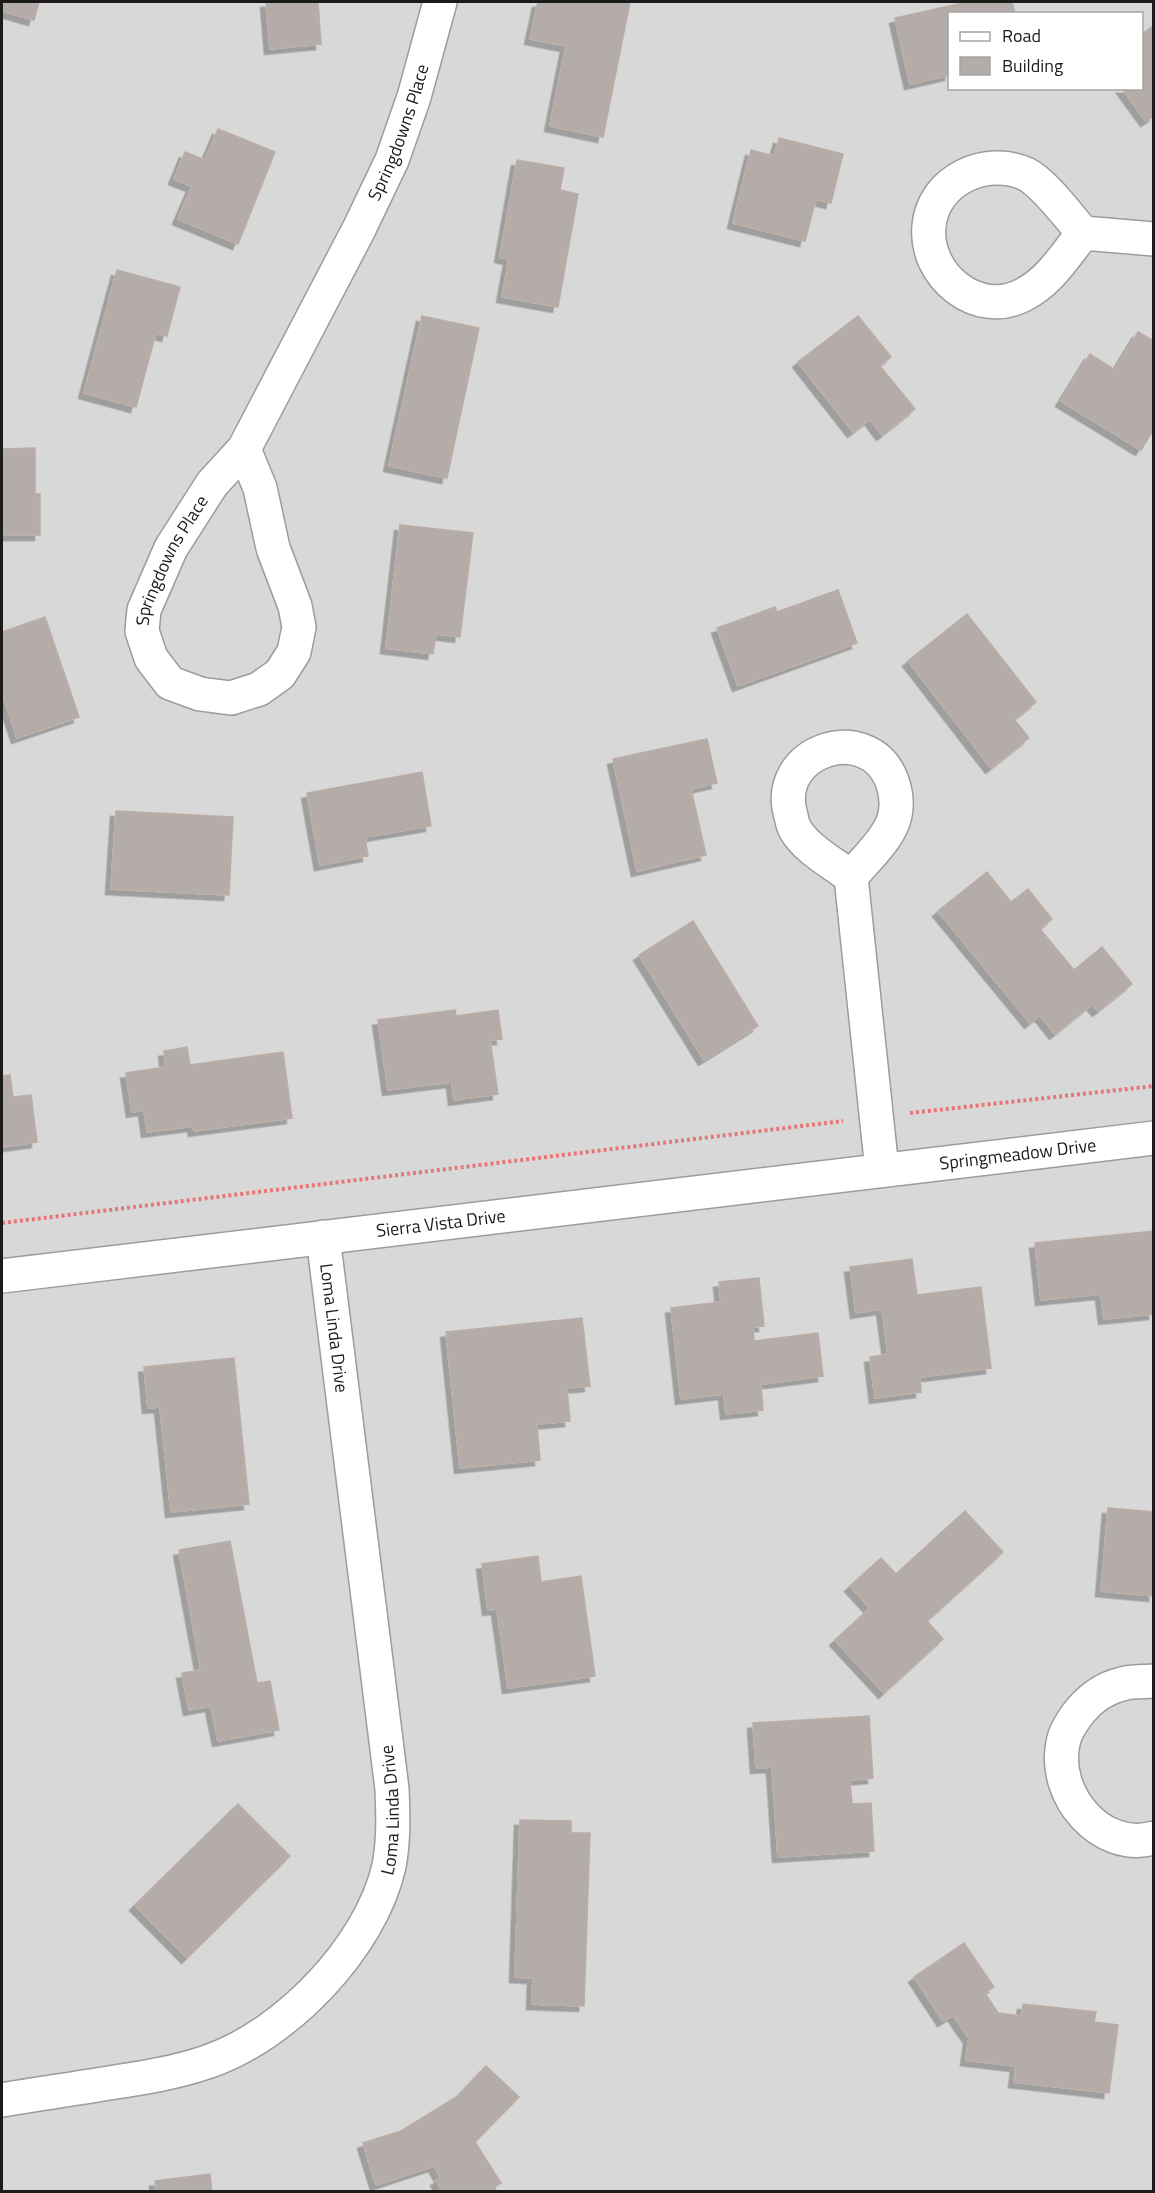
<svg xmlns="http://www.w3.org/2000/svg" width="1155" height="2193" viewBox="0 0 1155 2193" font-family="'Titillium Web',sans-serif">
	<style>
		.residential { fill: #d9d8d8; fill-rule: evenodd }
		.building { fill: #b4aca8; stroke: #bbada6; stroke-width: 1.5; filter: url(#shadow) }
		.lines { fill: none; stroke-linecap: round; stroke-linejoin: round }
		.street-casing { stroke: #9c9c9c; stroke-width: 36 }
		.path { stroke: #e77777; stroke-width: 4; stroke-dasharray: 3 3; stroke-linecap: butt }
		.street { stroke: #fff; stroke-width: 33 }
		.labels { text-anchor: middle; stroke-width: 4.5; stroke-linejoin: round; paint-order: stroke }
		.street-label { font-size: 18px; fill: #1b1b1b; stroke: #fff }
	</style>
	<defs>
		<filter id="shadow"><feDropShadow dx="-5.5" dy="5.5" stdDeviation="0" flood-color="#0004"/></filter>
	</defs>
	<rect width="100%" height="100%" fill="#ebe7e2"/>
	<path class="residential" d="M2 2H1153V2191H2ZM950 14H1142V88H950Z"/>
	<g class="building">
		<polygon points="2,2 39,2 34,20 2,11"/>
		<polygon points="266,2 318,2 321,44 270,49"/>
		<polygon points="538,2 630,2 603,137 550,126 566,46 530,39"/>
		<polygon points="967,2 1012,2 1015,14 950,14 950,75 910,84 895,18"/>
		<polygon points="1154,25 1154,116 1146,121 1122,88 1142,88 1142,34"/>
		<polygon points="218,129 275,152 238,244 178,219 192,186 174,179 185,152 205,160"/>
		<polygon points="779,138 843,154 831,203 816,199 805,241 733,223 751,150 774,156"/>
		<polygon points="517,160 564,168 560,190 578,194 558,307 502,297 509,259 500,257"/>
		<polygon points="117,270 180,287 167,336 156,333 136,407 84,393"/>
		<polygon points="422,316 479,328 447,478 389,466"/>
		<polygon points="858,316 891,357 880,366 915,409 882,435 870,419 853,432 798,362"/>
		<polygon points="1138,332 1154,341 1154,429 1141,450 1061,401 1090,354 1115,370"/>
		<polygon points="35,448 35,494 40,494 40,535 2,535 2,449"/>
		<polygon points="400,525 473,533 460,637 436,634 433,654 386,648"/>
		<polygon points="838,590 857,643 738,686 717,628 775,607 777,612"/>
		<polygon points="967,614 1036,702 1014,719 1029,738 991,768 908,661"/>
		<polygon points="45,617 79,717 17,738 2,692 2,632"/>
		<polygon points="707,739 717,783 691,789 706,855 637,871 613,759"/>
		<polygon points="422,772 431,826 365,837 368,856 320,865 307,793"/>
		<polygon points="116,811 233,817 229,895 111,889"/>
		<polygon points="987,872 1011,902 1028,889 1052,919 1040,929 1074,970 1102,947 1132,984 1098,1011 1092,1004 1055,1034 1040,1015 1030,1023 938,911"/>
		<polygon points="693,921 758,1026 704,1060 639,955"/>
		<polygon points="455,1010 456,1016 498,1010 502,1039 490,1040 498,1094 454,1100 452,1082 388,1090 378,1020"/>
		<polygon points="187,1047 190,1065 283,1052 292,1118 194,1131 193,1126 147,1132 144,1110 132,1112 126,1073 166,1067 164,1051"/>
		<polygon points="10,1075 13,1097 31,1095 37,1142 2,1147 2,1076"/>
		<polygon points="1154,1231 1154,1314 1104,1319 1101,1294 1041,1300 1035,1243"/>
		<polygon points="912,1259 917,1295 981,1287 991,1368 920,1377 921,1392 875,1398 870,1357 888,1354 882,1309 856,1313 850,1267"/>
		<polygon points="759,1278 764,1326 753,1327 754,1341 818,1333 823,1376 761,1384 763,1410 726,1414 724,1394 681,1399 671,1308 721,1302 719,1282"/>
		<polygon points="582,1318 590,1386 567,1388 570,1421 537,1424 540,1460 460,1468 446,1332"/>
		<polygon points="234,1358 249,1504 171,1512 160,1407 148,1408 144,1367"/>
		<polygon points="1108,1508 1154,1512 1154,1596 1101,1591"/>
		<polygon points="965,1511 1003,1552 927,1621 943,1639 884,1693 835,1640 870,1608 850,1586 881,1558 896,1574"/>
		<polygon points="230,1541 257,1683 270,1681 279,1730 218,1741 211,1706 189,1710 182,1673 201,1670 179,1550"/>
		<polygon points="538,1556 541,1582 581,1576 595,1676 508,1688 497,1609 488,1610 482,1564"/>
		<polygon points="869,1716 873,1778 850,1780 852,1804 871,1803 874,1851 778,1857 772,1767 756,1768 753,1723"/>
		<polygon points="238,1804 290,1856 187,1958 135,1905"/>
		<polygon points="520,1820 571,1821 571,1833 590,1833 584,2006 532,2004 533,1978 515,1977"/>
		<polygon points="964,1943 994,1987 985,1993 998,2013 1021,2016 1023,2004 1096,2012 1094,2022 1118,2025 1109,2093 1014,2082 1016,2066 966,2060 969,2038 953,2015 943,2021 914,1977"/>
		<polygon points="486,2066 519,2097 475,2142 501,2183 487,2192 443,2192 436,2180 441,2178 434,2166 376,2185 363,2143 401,2131 458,2096"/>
		<polygon points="210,2174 212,2192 156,2192 155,2181"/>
	</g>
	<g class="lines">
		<g class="street-casing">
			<g id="street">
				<path d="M1083 233C1065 256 1049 282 1023 295 977 319 924 275 929 226 933 180 986 156 1026 174 1044 183 1069 217 1083 233L1154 239"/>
				<path id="s1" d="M244 449 260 488 273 548 295 606 299 627 294 652 280 674 259 689 231 698 200 694 170 683 151 658 142 631 144 610 171 548 212 484 244 449 359 229 392 160 414 97 440 2"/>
				<path d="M851 877C833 863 806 849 795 829 793 826 792 820 791 816 771 750 869 719 892 781 897 795 898 808 893 822 885 842 865 860 851 877L882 1170"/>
				<path id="s2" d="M2 1276 1154 1138"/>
				<path d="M1154 1681C1143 1682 1131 1681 1122 1684 1105 1688 1091 1698 1080 1711 1073 1720 1065 1731 1063 1743 1052 1794 1100 1853 1154 1838"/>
				<path id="s3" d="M2 2100C37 2094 73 2089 109 2083 142 2078 175 2073 207 2062 285 2036 371 1947 389 1866 394 1840 393 1815 392 1789L323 1237"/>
			</g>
		</g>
		<g class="path">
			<polyline points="910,1113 1154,1086"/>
			<polyline points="2,1223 843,1121"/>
		</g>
		<use href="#street" class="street"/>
	</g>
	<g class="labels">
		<g class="street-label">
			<text dy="6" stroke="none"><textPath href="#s1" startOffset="982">Springdowns Place</textPath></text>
			<text dy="6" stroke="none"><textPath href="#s1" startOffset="494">Springdowns Place</textPath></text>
			<text dy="6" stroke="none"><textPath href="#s2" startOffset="1023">Springmeadow Drive</textPath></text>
			<text dy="6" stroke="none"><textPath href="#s2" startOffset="442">Sierra Vista Drive</textPath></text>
			<text transform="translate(334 1328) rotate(83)" y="6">Loma Linda Drive</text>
			<text dy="6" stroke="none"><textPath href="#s3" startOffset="542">Loma Linda Drive</textPath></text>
		</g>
	</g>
	<rect width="1155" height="2193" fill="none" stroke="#1b1b1b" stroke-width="6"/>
	<rect x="948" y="12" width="195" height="78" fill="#ffffff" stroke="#a4a4a4" stroke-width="1.5"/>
	<rect x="960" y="32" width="30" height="9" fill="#ffffff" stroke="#a4a4a4" stroke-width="1.5"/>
	<text x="1002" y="42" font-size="18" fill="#1b1b1b">Road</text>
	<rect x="960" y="57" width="30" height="18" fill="#b4aca8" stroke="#a4a4a4" stroke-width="1.5"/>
	<text x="1002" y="72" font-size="18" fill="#1b1b1b">Building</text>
</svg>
